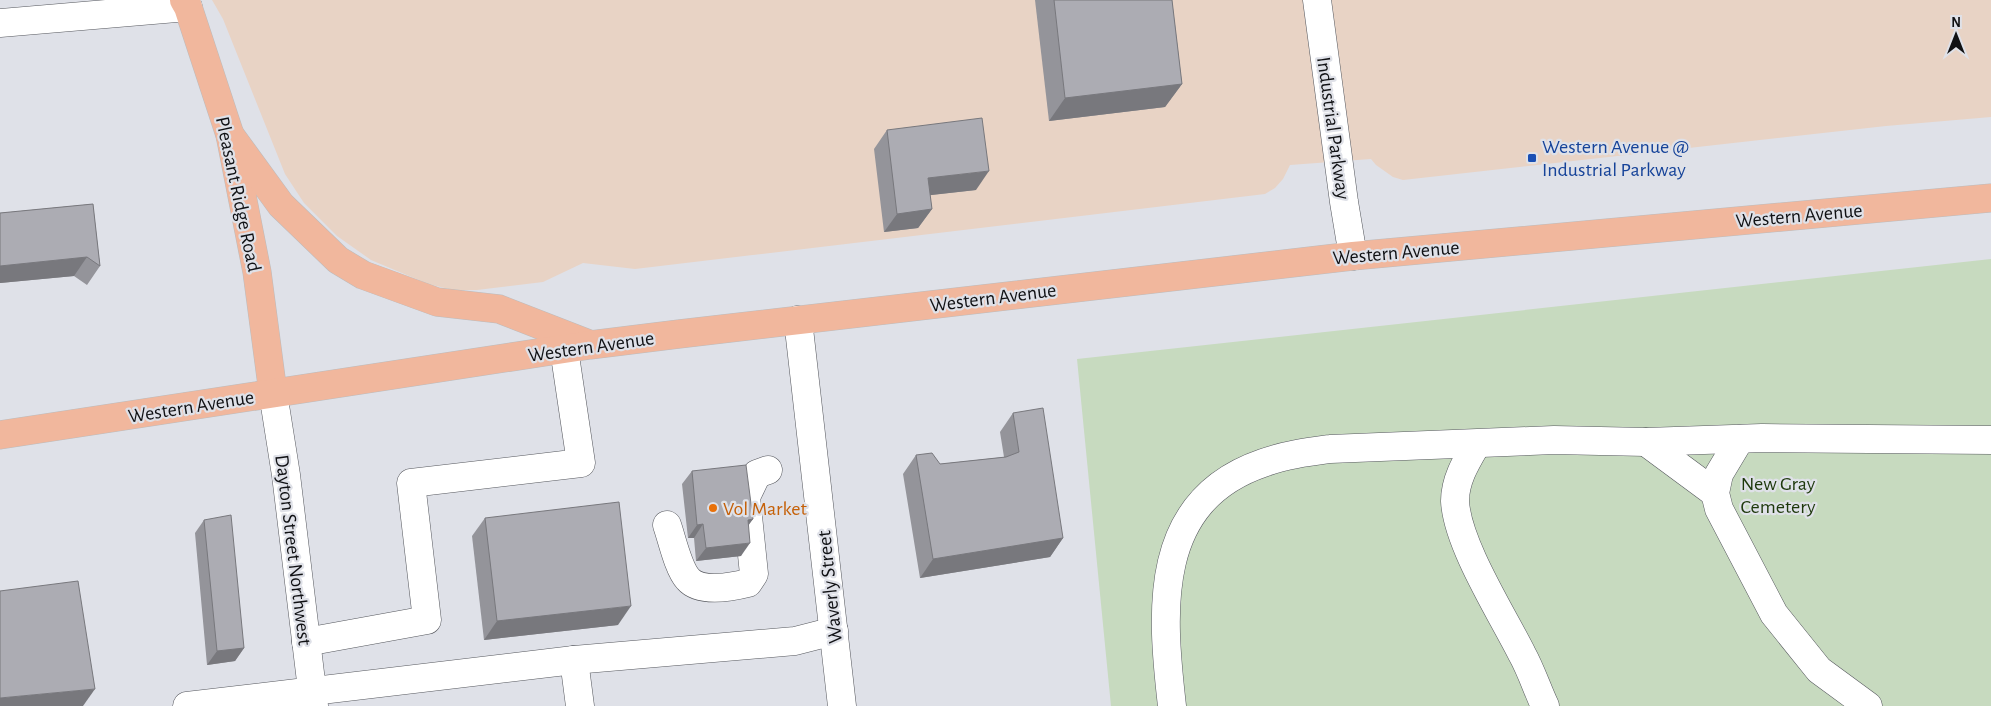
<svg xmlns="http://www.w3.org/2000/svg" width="1991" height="706" viewBox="0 0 1991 706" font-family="'Alegreya Sans',sans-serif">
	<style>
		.industrial { fill: #e8d3c5 }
		.green { fill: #c7dabf }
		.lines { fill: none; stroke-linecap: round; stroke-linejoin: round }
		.minor-casing { stroke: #56585e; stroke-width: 29 }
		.major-casing { stroke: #bcbcbd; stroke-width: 29 }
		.minor { stroke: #fff; stroke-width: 28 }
		.major { stroke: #f1b79d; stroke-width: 28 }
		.wall { fill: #94949a }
		.shaded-wall { fill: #78787d }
		.building { fill: #acacb3; stroke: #78787d }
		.transit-dot { fill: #1a4fb4; stroke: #dfe1e8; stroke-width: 2 }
		.food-dot { fill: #e8710a; stroke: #dfe1e8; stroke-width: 2 }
		.labels { text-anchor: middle; stroke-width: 4.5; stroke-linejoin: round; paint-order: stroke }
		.street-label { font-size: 20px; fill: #101114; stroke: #dfe1e8 }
		.transit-label { font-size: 20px; fill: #164399; stroke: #dfe1e8; text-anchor: start }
		.park-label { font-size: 20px; fill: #1d380b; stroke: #dfe1e8 }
		.food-label { font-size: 20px; fill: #c56008; stroke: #dfe1e8; text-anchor: start }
	</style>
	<rect width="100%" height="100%" fill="#dfe1e8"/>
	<polygon class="industrial" points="212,0 1991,0 1991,117 1886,126 1403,180 1393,177 1376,165 1371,159 1290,165 1283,179 1275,188 1265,194 635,269 583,263 543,282 477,290 453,290 428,284 371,260 337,236 304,203 285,174 223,19"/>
	<polygon class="green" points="1991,259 1991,706 1111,706 1077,359"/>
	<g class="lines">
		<g class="minor-casing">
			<g id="minor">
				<polyline points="1317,0 1344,202 1353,256"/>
				<polyline points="0,23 188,7"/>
				<polyline points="798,320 842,706"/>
				<polyline points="273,393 286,475 314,706"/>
				<polyline points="1740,439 1719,474 1715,493 1719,509 1774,614 1819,670 1868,706"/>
				<polyline points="1646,442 1715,493"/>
				<path d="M1476 445C1466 462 1455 480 1455 501 1457 544 1502 614 1522 654 1531 670 1537 689 1545 706"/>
				<path d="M667 525C672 539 678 568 688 579 700 593 732 587 748 583L754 574 746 497 757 474 768 470"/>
				<polyline points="306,642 427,620 411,483 581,463 564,349"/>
				<polyline points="574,660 580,706"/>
				<polyline points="187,706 574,660 795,641 834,631"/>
				<path d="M1172 706C1161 610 1152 501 1263 463 1285 455 1308 452 1330 449L1554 440 1646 442 1762 438 1991 440"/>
			</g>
		</g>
		<g class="major-casing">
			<g id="major">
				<polyline points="184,0 188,7 230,135 257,272 273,393"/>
				<polyline points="230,135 281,205 338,260 363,275 437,302 499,309 589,344"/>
				<polyline points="0,435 590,345 679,334 1353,256 1991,198"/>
			</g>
		</g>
		<use href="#minor" class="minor"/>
		<use href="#major" class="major"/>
	</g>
	<g class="wall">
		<polygon points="1035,0 1172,0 1182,84 1165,107 1049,121"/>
		<polygon points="887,130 976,190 930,195 932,209 918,228 884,232 874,149"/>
		<polygon points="93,204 100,266 87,285 74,276 0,283 0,213"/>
		<polygon points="1013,413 1063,538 1050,557 920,578 903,474 916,455 940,464 1004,457 1000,432"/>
		<polygon points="692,471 753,519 748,525 741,556 696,561 694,538 688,538 682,484"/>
		<polygon points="485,518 618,625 484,640 472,536"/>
		<polygon points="204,520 244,648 235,661 207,665 195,533"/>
	</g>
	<g class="shaded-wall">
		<polygon points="1182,84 1165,107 1049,121 1065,98"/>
		<polygon points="989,171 976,190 914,197 928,178"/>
		<polygon points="932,209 918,228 884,232 897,214"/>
		<polygon points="87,257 74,276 0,283 0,266"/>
		<polygon points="753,519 743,533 748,520"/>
		<polygon points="703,524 694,538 688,538 697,525"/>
		<polygon points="1063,538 1050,557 920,578 933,559"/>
		<polygon points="750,543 741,556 696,561 706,548"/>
		<polygon points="631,606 618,625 484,640 497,621"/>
		<polygon points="244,648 235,661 207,665 217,651"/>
		<polygon points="95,689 83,706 0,706 0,698"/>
	</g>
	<g class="building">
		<polygon points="1054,0 1172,0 1182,84 1065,98"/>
		<polygon points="982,118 989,171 928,178 932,209 897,214 887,130"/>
		<polygon points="93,204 100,266 87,257 0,266 0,213"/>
		<polygon points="1043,408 1063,538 933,559 916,455 932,453 940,464 1006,457 1019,452 1013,413"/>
		<polygon points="746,465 753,519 748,520 750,543 706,548 703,524 697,525 692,471"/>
		<polygon points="619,502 631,606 497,621 485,518"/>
		<polygon points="231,515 244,648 217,651 204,520"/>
		<polygon points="78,581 95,689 0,698 0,591"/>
	</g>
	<rect class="transit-dot" x="1527" y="153" width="10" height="10" rx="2.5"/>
	<circle class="food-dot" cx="713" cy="508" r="5"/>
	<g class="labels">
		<g class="street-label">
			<text transform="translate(1334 128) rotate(82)" y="7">Industrial Parkway</text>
			<text transform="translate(239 194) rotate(78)" y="7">Pleasant Ridge Road</text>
			<text transform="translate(1799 215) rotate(-5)" y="7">Western Avenue</text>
			<text transform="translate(1396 252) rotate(-5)" y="7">Western Avenue</text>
			<text transform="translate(993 297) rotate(-7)" y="7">Western Avenue</text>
			<text transform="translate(591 346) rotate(-8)" y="7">Western Avenue</text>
			<text transform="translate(191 406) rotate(-9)" y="7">Western Avenue</text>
			<text transform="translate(294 550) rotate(83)" y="7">Dayton Street Northwest</text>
			<text transform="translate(829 587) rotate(-96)" y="7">Waverly Street</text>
		</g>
		<g class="transit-label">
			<text x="1542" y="153">Western Avenue @<tspan x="1542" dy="23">Industrial Parkway</tspan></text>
		</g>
		<g class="park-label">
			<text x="1778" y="490">New Gray<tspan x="1778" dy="23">Cemetery</tspan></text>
		</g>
		<g class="food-label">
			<text x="723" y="515">Vol Market</text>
		</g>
	</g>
	<g transform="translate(1956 35)" stroke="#dfe1e8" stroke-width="4" paint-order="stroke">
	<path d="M0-4L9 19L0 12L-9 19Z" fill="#101114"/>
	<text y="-8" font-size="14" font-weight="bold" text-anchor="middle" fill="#101114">N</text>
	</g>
</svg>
